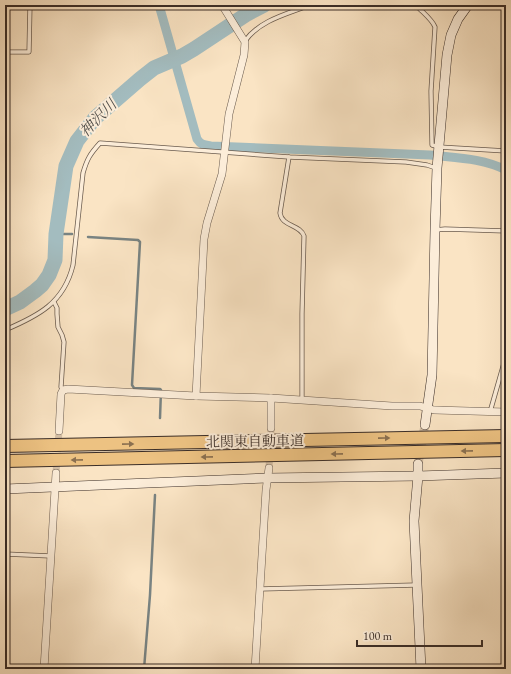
<svg xmlns="http://www.w3.org/2000/svg" width="511" height="674" viewBox="0 0 511 674" font-family="'EB Garamond','Noto Serif JP',serif">
	<style>
		.lines { fill: none; stroke-linecap: round; stroke-linejoin: round }
		.stream { stroke: #798382; stroke-width: 2.5 }
		.canal { stroke: #a3bcbf; stroke-width: 9 }
		.river { stroke: #a3bcbf; stroke-width: 15 }
		.street-tunnel { stroke: #d4bfa5; stroke-width: 7; stroke-dasharray: 7 3.5; stroke-linecap: butt }
		.secondary-tunnel { stroke: #d4bfa5; stroke-width: 9; stroke-dasharray: 9 4.5; stroke-linecap: butt }
		.lane-casing { stroke: #6a5b4e; stroke-width: 5 }
		.street-casing { stroke: #6a5b4e; stroke-width: 8 }
		.secondary-casing { stroke: #3a2d27; stroke-width: 10 }
		.highway-casing { stroke: #3a2d27; stroke-width: 14 }
		.lane { stroke: #fcedd9; stroke-width: 3.5 }
		.street { stroke: #fcedd9; stroke-width: 7 }
		.secondary { stroke: #fcedd9; stroke-width: 9 }
		.highway { stroke: #edc282; stroke-width: 12 }
		.oneway { fill: #8b7050 }
		.labels { text-anchor: middle; stroke-width: 4; stroke-linejoin: round; paint-order: stroke }
		.street-label { font-size: 14px; fill: #3a2d27; stroke: #fcedd9 }
		.water-label { font-size: 15px; font-style: italic; fill: #54514d; stroke: #fcedd9 }
	</style>
	<rect width="100%" height="100%" fill="#fae4c4"/>
	<filter id="stains"><feTurbulence type="fractalNoise" baseFrequency=".005" numOctaves="4"/><feColorMatrix values="0 0 0 0 .2 0 0 0 0 .09 0 0 0 0 .02 0 0 0 .5 -.17"/></filter>
	<radialGradient id="worn" r=".72"><stop offset=".6" stop-color="#630" stop-opacity="0"/><stop offset="1" stop-color="#630" stop-opacity=".3"/></radialGradient>
	<g class="lines">
		<g class="stream">
			<polyline points="56,234 72,234"/>
			<polyline points="88,237 138,240 140,242 132,385 134,388 160,389 161,390 160,418"/>
			<polyline points="144,669 150,595 155,495"/>
		</g>
		<path class="canal" d="M159 5 197 139C201 145 204 145 211 146L430 155C456 158 482 158 506 170"/>
		<polyline class="river" points="5,309 20,302 35,291 42,285 49,275 55,260 56,234 66,166 77,141 95,118 140,79 154,68 182,56 194,49 247,14 264,5"/>
		<g class="street-tunnel">
			<polyline points="269,468 271,428"/>
			<polyline points="56,473 59,431"/>
		</g>
		<polyline class="secondary-tunnel" points="418,464 425,425"/>
		<g class="lane-casing">
			<g id="lane">
				<path d="M416 5C422 12 432 19 435 27L431 91 432 145 439 147 506 151"/>
				<path d="M245 41C260 20 287 14 310 5"/>
				<polyline points="5,52 29,52 30,5"/>
				<path d="M289 157 280 213C282 227 300 224 304 236L302 314V400"/>
				<polyline points="435,230 445,229 506,231"/>
				<polyline points="54,302 57,308 57,314 58,327 62,335 64,342 61,387 63,390"/>
				<path d="M5 330C38 316 64 303 73 265L83 173C87 159 90 154 100 143L289 157 406 162 427 165 436 168"/>
				<polyline points="490,412 506,356"/>
				<polyline points="5,554 51,556"/>
				<polyline points="260,589 416,585"/>
			</g>
		</g>
		<g class="street-casing">
			<g id="street">
				<polyline points="196,396 204,239 207,223 222,174 229,114 244,55 245,42 222,5"/>
				<polyline points="271,428 271,398"/>
				<polyline points="59,431 61,394 63,390 68,389 196,396 271,398 392,406 420,406 434,410 506,412"/>
				<polyline points="44,669 56,473"/>
				<polyline points="255,669 266,490 269,468"/>
			</g>
		</g>
		<g class="secondary-casing">
			<g id="secondary">
				<polyline points="425,425 432,375 435,230 437,168 447,55 451,35 458,19 468,5"/>
				<polyline points="418,464 418,476 414,521 421,669"/>
				<polyline points="5,489 267,478 418,476 506,473"/>
			</g>
		</g>
		<g class="highway-casing">
			<g id="highway">
				<polyline points="5,446 506,436"/>
				<polyline points="5,461 506,450"/>
			</g>
		</g>
		<use href="#lane" class="lane"/>
		<use href="#street" class="street"/>
		<use href="#secondary" class="secondary"/>
		<use href="#highway" class="highway"/>
	</g>
	<defs><path id="oneway-solid" d="M-6-.8H1V-3.2L6.5 0L1 3.2V.8H-6Z"/></defs>
	<g class="oneway">
		<use href="#oneway-solid" transform="translate(384 438) rotate(-1)"/>
		<use href="#oneway-solid" transform="translate(128 444) rotate(-1)"/>
		<use href="#oneway-solid" transform="translate(467 451) rotate(179)"/>
		<use href="#oneway-solid" transform="translate(337 454) rotate(179)"/>
		<use href="#oneway-solid" transform="translate(207 457) rotate(179)"/>
		<use href="#oneway-solid" transform="translate(77 460) rotate(179)"/>
	</g>
	<g class="labels">
		<g class="street-label">
			<text transform="translate(255 441) rotate(-1)" y="5">北関東自動車道</text>
		</g>
		<g class="water-label">
			<text transform="translate(98 118) rotate(-45)" y="5">神沢川</text>
		</g>
	</g>
	<rect width="511" height="674" fill="none" stroke="#fae4c4" stroke-width="20"/>
	<rect x="6" y="6" width="499" height="662" fill="none" stroke="#3a2d27" stroke-width="2"/>
	<rect x="10" y="10" width="491" height="654" fill="none" stroke="#3a2d27"/>
	<path d="M357 640v6h125v-6" fill="none" stroke="#3a2d27" stroke-width="2"/>
	<text x="363" y="640" font-size="12" fill="#3a2d27" stroke="#fcedd9" stroke-width="3" paint-order="stroke">100 m</text>
	<rect width="100%" height="100%" filter="url(#stains)"/>
	<rect width="100%" height="100%" fill="url(#worn)"/>
</svg>
